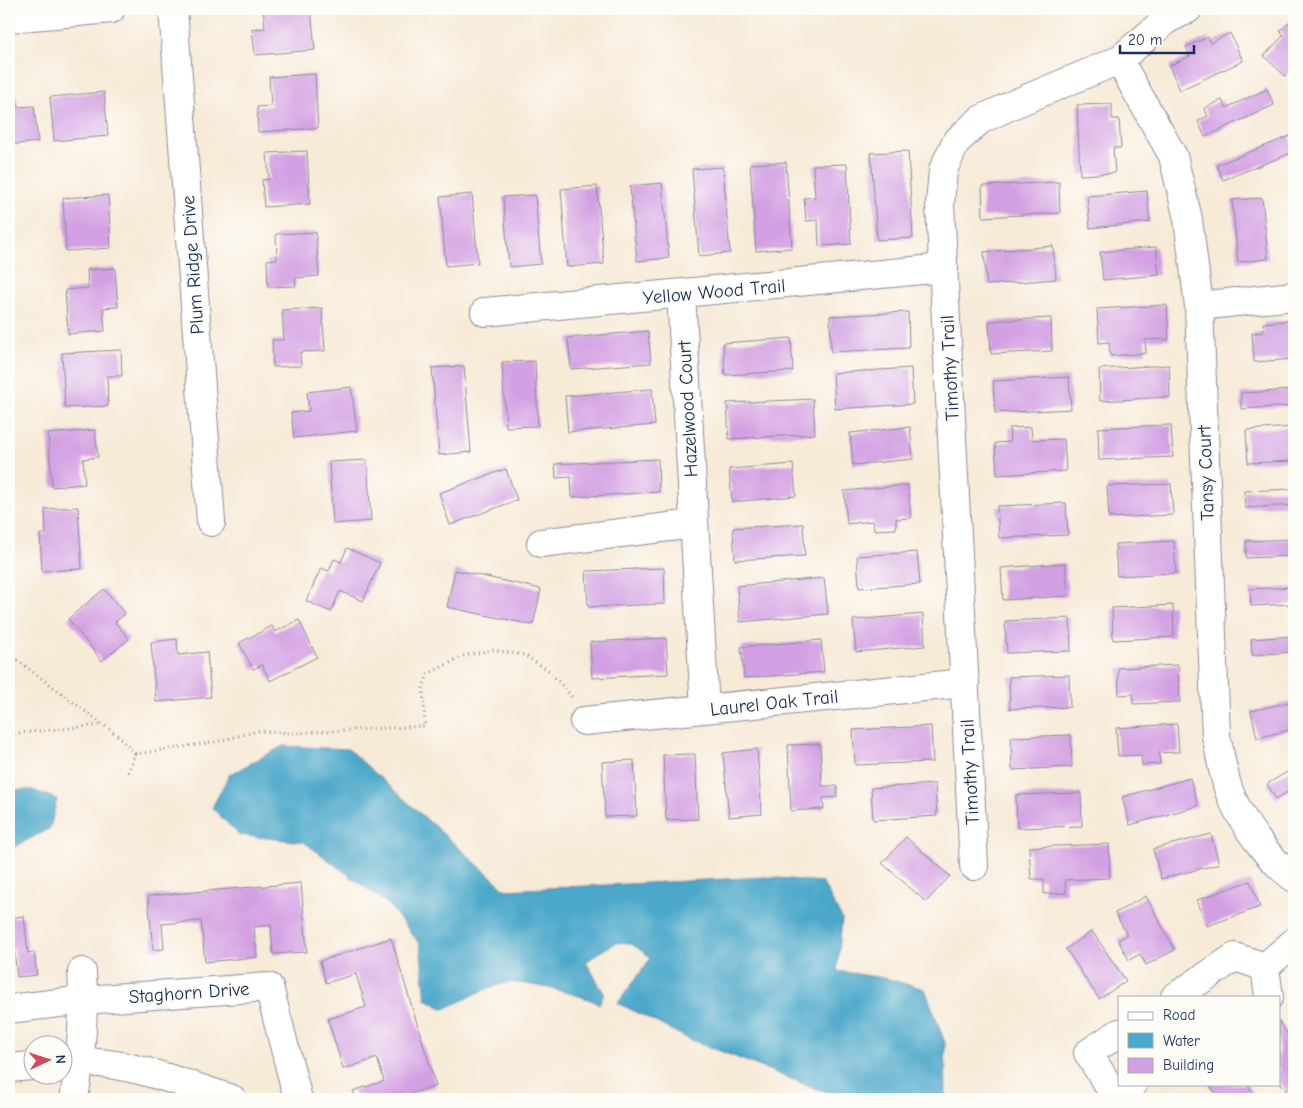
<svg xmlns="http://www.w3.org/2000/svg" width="1303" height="1108" viewBox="0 0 1303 1108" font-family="'Comic Neue',sans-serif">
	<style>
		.water { fill: #4ca8ca; stroke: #346c94 }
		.building { fill: #d3a0e3 }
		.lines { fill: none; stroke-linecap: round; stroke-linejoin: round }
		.minor-casing { stroke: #898c9a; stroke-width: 30 }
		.path { stroke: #898c9a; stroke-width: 3; stroke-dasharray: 1 4; stroke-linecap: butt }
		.minor { stroke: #fff; stroke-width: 28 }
		.labels { text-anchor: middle; stroke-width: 4; stroke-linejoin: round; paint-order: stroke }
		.street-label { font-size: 19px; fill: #1b2f5e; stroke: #fdfcf7 }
	</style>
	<rect width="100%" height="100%" fill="#fdfcf7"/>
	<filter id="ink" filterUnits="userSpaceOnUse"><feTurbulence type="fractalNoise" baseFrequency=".02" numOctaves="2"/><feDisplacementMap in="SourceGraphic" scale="10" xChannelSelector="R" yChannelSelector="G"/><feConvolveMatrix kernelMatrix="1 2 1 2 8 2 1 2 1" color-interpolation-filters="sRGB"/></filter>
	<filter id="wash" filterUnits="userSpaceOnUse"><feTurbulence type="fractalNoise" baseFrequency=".0096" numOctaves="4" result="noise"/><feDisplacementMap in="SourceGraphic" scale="20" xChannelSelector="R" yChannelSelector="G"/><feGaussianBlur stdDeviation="1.12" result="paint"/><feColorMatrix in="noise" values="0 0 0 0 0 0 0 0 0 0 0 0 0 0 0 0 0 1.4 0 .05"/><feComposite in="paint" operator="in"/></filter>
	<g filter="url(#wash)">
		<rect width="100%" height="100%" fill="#f7ead7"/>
		<g class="water">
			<path d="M283 746 348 749 506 890 767 877 822 882 842 919 837 971 884 978 925 989 945 1043 946 1099H855L817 1089 687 1038 618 1003 650 959C624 931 613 943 586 962L604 993 599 1004C586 995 520 980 505 983 489 986 460 1002 444 1009L426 999 420 944 388 904 304 842 239 835 212 808 229 775Z"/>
			<polygon points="9,790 32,790 57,799 50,828 9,850"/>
		</g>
		<g id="blocks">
			<g class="building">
				<polygon points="263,9 311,9 315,50 255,55 252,29 265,28"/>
				<polygon points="1294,17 1294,67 1285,76 1264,56 1284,35 1280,31"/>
				<polygon points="1230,33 1243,61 1180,90 1169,66 1190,56 1186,47 1208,37 1210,43"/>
				<polygon points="315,74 318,128 258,132 257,107 271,106 269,77"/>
				<polygon points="1267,89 1274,105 1205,137 1198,121 1208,116 1204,108 1222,100 1226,108"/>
				<polygon points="104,92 108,136 54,141 50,97"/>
				<polygon points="16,95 18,107 34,106 38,142 9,145 9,96"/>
				<polygon points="1112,104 1112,119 1119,119 1121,148 1113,148 1115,173 1080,175 1077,105"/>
				<polygon points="1290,136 1294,152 1223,180 1217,165"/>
				<polygon points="307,151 310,204 264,207 262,180 269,179 267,153"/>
				<polygon points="908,151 913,238 877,240 871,153"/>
				<polygon points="786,162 792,248 756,251 750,164"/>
				<polygon points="847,164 851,244 819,246 818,220 806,221 804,198 815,197 813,165"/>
				<polygon points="723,167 730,253 699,256 692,169"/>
				<polygon points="1059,182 1060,213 983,217 982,186"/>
				<polygon points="662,183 669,258 637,261 630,186"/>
				<polygon points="597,186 604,264 567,267 561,189"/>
				<polygon points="1147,191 1150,222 1090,228 1087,196"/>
				<polygon points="472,194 478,263 446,266 440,197"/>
				<polygon points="108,195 111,248 66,251 63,198"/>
				<polygon points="535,195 541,264 509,267 503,197"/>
				<polygon points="1262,198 1268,259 1238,262 1232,200"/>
				<polygon points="316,232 319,276 295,278 296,286 268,287 267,260 277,259 276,234"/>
				<polygon points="1053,246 1056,279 987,285 984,252"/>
				<polygon points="1156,247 1159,275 1103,280 1100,252"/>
				<polygon points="115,268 118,307 103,308 105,331 68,334 65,290 88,288 87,270"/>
				<polygon points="1167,305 1169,339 1145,340 1146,353 1110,356 1109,342 1099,343 1097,309"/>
				<polygon points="322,308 325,351 300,352 301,366 273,367 272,340 284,340 282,310"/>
				<polygon points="908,312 909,348 831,352 830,316"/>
				<polygon points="1051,318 1052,351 991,354 989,321"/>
				<polygon points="1292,320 1294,331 1294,359 1254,362 1252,333 1264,332 1263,323"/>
				<polygon points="648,331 651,363 571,369 568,338"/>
				<polygon points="791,338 793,371 725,375 723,343"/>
				<polygon points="121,350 122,376 107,376 108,406 65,408 62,353"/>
				<polygon points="535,361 538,426 506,427 502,362"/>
				<polygon points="1169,365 1170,397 1100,401 1099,369"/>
				<polygon points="464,366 471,452 439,455 432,368"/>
				<polygon points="911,368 913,404 835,409 833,373"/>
				<polygon points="1069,377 1071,409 995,413 993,381"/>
				<polygon points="351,387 357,431 294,438 291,413 309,411 307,392"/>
				<polygon points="652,389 655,425 568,432 565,396"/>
				<polygon points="1294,390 1294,406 1241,409 1241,393"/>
				<polygon points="813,399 815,434 729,439 727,403"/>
				<polygon points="1171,425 1173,457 1099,460 1098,428"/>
				<polygon points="910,427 913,459 853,465 850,433"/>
				<polygon points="1031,427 1032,440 1064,439 1066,471 997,475 995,443 1010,442 1009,428"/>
				<polygon points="1294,427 1294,461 1248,463 1246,430"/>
				<polygon points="95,430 98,457 83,459 85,484 52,487 48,434"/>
				<polygon points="658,459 659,492 572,497 571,477 556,478 555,464"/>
				<polygon points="367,460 371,521 333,524 329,462"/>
				<polygon points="793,464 796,496 732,502 729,469"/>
				<polygon points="506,469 517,500 450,525 439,493"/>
				<polygon points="1171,484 1173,515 1109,518 1107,486"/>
				<polygon points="908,485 911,518 896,519 896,529 874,530 873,521 847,524 844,491"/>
				<polygon points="1294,489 1294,505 1245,508 1244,491"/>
				<polygon points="1066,503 1068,535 999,538 997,506"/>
				<polygon points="78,507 82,569 42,571 40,534 46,534 45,509"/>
				<polygon points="803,524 805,556 735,560 733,528"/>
				<polygon points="1294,539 1294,556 1246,558 1246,541"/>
				<polygon points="1174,541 1176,573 1117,576 1115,544"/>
				<polygon points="347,548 380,563 363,601 340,591 331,612 306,601 321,568 329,571 334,559 341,562"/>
				<polygon points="917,552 920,584 859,588 857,556"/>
				<polygon points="1065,563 1068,596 1003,600 1001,568"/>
				<polygon points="664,568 665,604 588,607 586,571"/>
				<polygon points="455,570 541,589 533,625 447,607"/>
				<polygon points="824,578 828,614 740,622 737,586"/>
				<polygon points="1294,587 1294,604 1251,606 1250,589"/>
				<polygon points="104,589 125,614 115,622 129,639 102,661 68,619"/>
				<polygon points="1173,605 1174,637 1113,640 1112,608"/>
				<polygon points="923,614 925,646 856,652 853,620"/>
				<polygon points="1070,618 1071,651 1007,653 1005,621"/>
				<polygon points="299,620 317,657 270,681 262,665 253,669 239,643 272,626 275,632"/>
				<polygon points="1294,636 1294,652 1252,655 1251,639"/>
				<polygon points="666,638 668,674 592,678 590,642"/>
				<polygon points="177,639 178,655 207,652 211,697 156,702 151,642"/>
				<polygon points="821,640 824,672 744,678 741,647"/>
				<polygon points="1178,665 1180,702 1133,704 1133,694 1119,695 1118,668"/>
				<polygon points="1069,675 1070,707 1010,709 1009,677"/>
				<polygon points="1294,701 1294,729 1257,738 1251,711"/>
				<polygon points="1177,724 1179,752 1159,753 1160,764 1142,765 1141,755 1118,756 1116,728"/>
				<polygon points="931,726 933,762 855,765 853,730"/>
				<polygon points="1071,735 1072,767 1012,770 1011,737"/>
				<polygon points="820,744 822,786 837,786 837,797 823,798 824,809 791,811 788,745"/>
				<polygon points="757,749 762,814 729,817 723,753"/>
				<polygon points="695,754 698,819 666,820 663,755"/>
				<polygon points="634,760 637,816 605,817 602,762"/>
				<polygon points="1294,768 1294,788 1276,799 1267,784"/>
				<polygon points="1190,778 1198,806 1130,825 1122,797"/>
				<polygon points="935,784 937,816 873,820 871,788"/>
				<polygon points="1081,793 1082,826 1017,828 1016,795"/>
				<polygon points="1211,834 1219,864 1161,879 1153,849"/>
				<polygon points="906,837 950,876 926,902 882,863"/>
				<polygon points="1109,844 1110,878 1065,880 1066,893 1044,894 1044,879 1031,879 1029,847"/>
				<polygon points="1250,881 1260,907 1207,926 1197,900"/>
				<polygon points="301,883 307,952 273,954 271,925 254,927 257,957 205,962 201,921 162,924 164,949 153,950 148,896"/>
				<polygon points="1146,896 1175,950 1146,965 1140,954 1129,960 1118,940 1127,935 1115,913"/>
				<polygon points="24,916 28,953 34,952 37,975 17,977 14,948 9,949 9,918"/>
				<polygon points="1092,931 1126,981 1099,999 1066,949"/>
				<polygon points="391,938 436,1086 393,1099 356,1099 353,1091 384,1081 377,1058 343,1069 328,1019 366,1007 356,974 326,983 320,961"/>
				<polygon points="1279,1021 1294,1044 1294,1092 1289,1095 1279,1080"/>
				<polygon points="1209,1084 1247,1084 1257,1099 1219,1099"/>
				<polygon points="1178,1093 1182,1099 1168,1099"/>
			</g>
		</g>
	</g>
	<g filter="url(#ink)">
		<use href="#blocks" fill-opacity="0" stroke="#898c9a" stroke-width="1"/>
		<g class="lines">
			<g class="minor-casing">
				<g id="minor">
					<polyline points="173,9 211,522"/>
					<polyline points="9,18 111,9"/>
					<path d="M1119 60 1173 156 1188 219 1199 306 1216 736C1221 756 1223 778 1231 796 1244 826 1268 859 1294 878"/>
					<polyline points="681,294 705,709"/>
					<polyline points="1199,306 1294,296"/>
					<polyline points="485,312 944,268"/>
					<polyline points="541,543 693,524"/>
					<polyline points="584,721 965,683"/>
					<polyline points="974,866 940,204 943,170 956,142 980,120 1014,104 1119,60 1166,20 1188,9"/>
					<polyline points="1265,967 1294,942"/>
					<polyline points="1265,967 1269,997"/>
					<polyline points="1175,997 1235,957 1265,967"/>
					<polyline points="9,1009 84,1000 269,987 298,1099"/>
					<polyline points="1119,1033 1088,1053 1115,1096 1133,1084"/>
					<path d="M62 1063C121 1057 178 1082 232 1099"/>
					<polyline points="9,1068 32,1066"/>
					<path d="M74 1099C81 1057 85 1015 82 972"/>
				</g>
			</g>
			<g class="path">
				<polyline points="9,654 121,738 135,754 128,773"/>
				<polyline points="9,734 101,725"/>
				<polyline points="135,754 215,742 258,731 292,733 425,726 423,687 428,674 463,656 493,650 524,655 548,670 573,698"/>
			</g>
			<use href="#minor" class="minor"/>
		</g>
	</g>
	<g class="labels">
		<g class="street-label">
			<text transform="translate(192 265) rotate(-94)" y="7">Plum Ridge Drive</text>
			<text transform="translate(714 291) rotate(-5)" y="7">Yellow Wood Trail</text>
			<text transform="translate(949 368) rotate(-93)" y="7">Timothy Trail</text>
			<text transform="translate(687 409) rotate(-93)" y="7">Hazelwood Court</text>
			<text transform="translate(1205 473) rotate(-92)" y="7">Tansy Court</text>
			<text transform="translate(774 702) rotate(-6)" y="7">Laurel Oak Trail</text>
			<text transform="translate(969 772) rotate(-93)" y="7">Timothy Trail</text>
			<text transform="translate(189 992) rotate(-4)" y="7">Staghorn Drive</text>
		</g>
	</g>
	<rect width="1303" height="1108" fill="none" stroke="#fdfcf7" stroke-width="30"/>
	<rect x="1118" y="996" width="162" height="90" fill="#fdfcf7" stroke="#a3aaba"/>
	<rect x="1128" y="1012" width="25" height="8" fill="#ffffff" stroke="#a3aaba"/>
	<text x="1163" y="1020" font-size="15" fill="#1b2f5e">Road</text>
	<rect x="1128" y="1033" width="25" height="15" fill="#4ca8ca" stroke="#a3aaba"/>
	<text x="1163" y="1046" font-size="15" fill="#1b2f5e">Water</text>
	<rect x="1128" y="1058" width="25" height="15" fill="#d3a0e3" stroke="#a3aaba"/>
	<text x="1163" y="1070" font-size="15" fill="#1b2f5e">Building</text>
	<g transform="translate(48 1060) rotate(86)"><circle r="24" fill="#fdfcf7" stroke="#a3aaba"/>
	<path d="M0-4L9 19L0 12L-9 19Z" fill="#d1495b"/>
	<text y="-8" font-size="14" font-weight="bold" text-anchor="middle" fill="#1b2f5e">N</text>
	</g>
	<path d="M1120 45v8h74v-8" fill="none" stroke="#1b2f5e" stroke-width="2.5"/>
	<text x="1128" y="45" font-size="15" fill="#1b2f5e" stroke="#fdfcf7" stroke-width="4" paint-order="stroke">20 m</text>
</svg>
